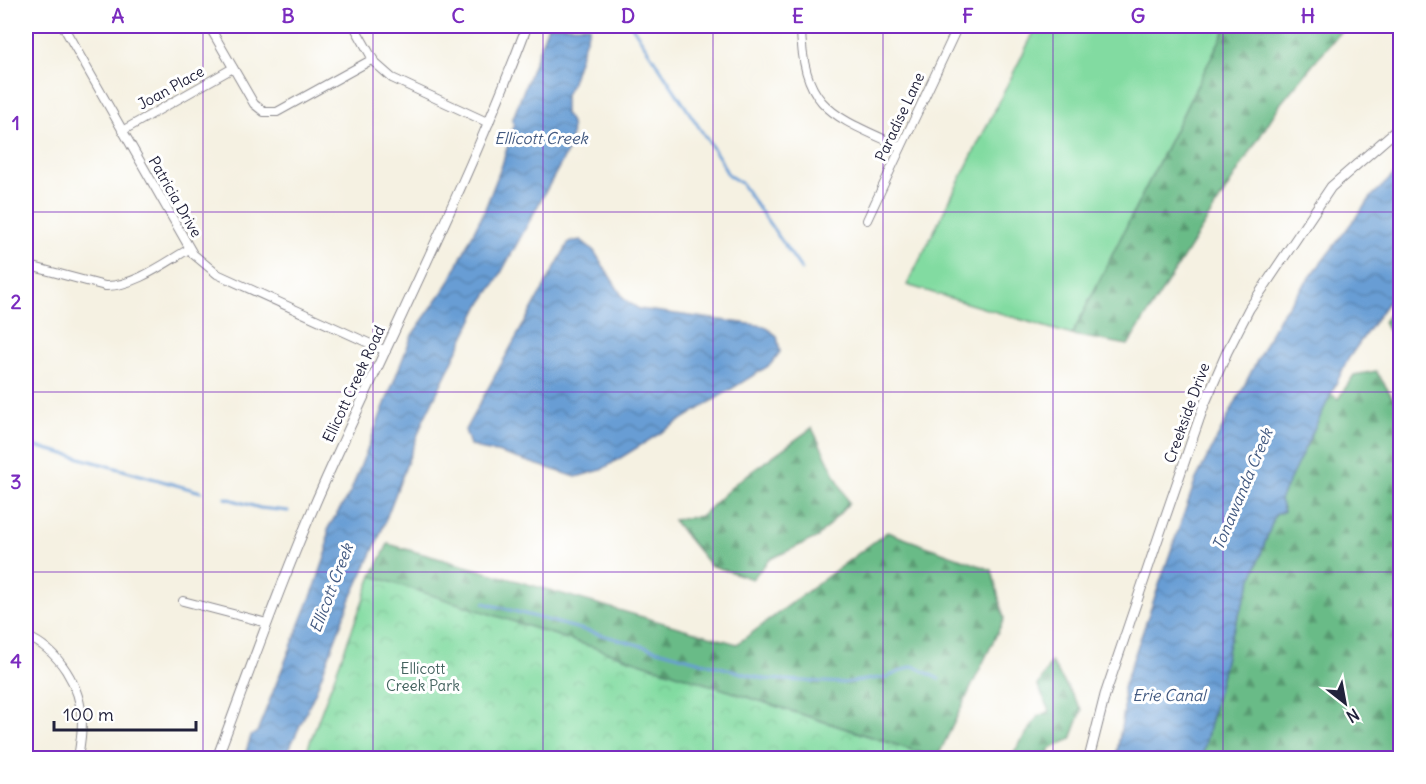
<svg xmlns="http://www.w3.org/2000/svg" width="1426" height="784" viewBox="0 0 1426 784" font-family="Delius,sans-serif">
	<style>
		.grass { fill: #82dba1; stroke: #527e6e; stroke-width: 1.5 }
		.forest { fill: url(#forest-firs); stroke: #466e61; stroke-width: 1.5 }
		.park { fill: url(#park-crowns); stroke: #527e6e; stroke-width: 1.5 }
		.water { fill: url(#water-waves); stroke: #456088; stroke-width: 1.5 }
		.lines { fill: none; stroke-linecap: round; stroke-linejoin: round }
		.stream { stroke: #689dd4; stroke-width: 3 }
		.minor-casing { stroke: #8c8a8e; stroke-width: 10 }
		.tertiary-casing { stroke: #8c8a8e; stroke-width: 11 }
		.minor { stroke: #fff; stroke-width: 8 }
		.tertiary { stroke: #fff; stroke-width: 9 }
		.grid { fill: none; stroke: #7b2cbf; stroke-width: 1.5; stroke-opacity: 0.55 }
		.labels { text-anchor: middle; stroke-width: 6; stroke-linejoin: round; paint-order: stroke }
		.street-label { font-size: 15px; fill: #22223b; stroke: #fff }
		.park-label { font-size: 15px; fill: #44635f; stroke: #fff }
		.water-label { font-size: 16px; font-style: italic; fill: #425980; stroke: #fff }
		.neatline { fill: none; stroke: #7b2cbf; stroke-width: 2 }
		.grid-label { font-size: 20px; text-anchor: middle; font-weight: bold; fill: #7b2cbf }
	</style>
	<defs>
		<pattern id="forest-firs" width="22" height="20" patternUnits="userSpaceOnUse" patternTransform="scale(1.5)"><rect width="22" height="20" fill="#69bb87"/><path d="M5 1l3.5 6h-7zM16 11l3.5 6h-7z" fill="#569870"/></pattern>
		<pattern id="park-crowns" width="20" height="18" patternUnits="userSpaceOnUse" patternTransform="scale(1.5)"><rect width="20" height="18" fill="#82dba1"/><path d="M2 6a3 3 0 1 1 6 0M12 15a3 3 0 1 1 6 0" fill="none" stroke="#70bc8c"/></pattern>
		<pattern id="water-waves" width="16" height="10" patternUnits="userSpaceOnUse" patternTransform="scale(1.5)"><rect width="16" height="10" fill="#689dd4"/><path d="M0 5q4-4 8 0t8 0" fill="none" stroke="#5580ad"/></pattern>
	</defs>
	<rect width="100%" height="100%" fill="#fff"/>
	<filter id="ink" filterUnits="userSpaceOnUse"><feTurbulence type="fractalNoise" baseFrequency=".0167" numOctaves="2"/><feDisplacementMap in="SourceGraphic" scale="12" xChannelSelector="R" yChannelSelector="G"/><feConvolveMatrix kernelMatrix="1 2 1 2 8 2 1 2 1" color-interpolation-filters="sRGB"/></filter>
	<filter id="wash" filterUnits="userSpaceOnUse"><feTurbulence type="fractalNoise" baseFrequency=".008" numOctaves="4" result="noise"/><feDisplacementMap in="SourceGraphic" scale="24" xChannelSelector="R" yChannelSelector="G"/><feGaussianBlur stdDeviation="1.35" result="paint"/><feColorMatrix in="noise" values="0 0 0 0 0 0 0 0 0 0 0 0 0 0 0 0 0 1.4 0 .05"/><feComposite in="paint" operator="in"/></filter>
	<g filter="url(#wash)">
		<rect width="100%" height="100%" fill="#f5f1e2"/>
		<polygon class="grass" points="1037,26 1227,26 1072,335 907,285"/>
		<g class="forest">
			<polygon points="1227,26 1345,26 1281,103 1128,345 1072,335"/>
			<polygon points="1400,300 1400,347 1383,322"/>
			<polygon points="1376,371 1398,406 1400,406 1400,758 1202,758 1230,639 1275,515 1284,511 1279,500 1331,394 1338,399 1354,375"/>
			<polygon points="812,428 849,503 818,537 770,559 752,579 710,565 673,520 701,516 737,482"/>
			<polygon points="887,532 992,570 1004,619 937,758 372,576 388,544 737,644"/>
			<polygon points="1051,662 1082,710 1071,739 1048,750 1052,758 1010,758 1038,716 1050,711 1038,686"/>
		</g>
		<polygon class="park" points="372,576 936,758 304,758"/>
		<g class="water">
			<path d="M548 26H590L571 85 565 95V114C575 122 571 136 570 147L496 282 480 305 423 421 378 540 351 598 315 693 285 758H244L251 736 257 732 316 584 327 551 328 528 350 493 412 335 448 284 485 209 502 165 514 124 512 121Z"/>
			<polygon points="1400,169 1400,285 1348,359 1280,500 1284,511 1275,515 1230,639 1202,758 1116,758 1124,710 1123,688 1196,479 1279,318 1372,196"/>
			<polygon points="581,240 594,251 624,299 639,309 764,326 777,336 780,352 770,365 601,470 576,477 497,452 483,450 470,445 465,430 569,242"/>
		</g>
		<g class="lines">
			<g class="stream">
				<polyline points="632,26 720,159 728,175 741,183 802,270"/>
				<polyline points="26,444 73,456 201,492"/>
				<polyline points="226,498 260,508 288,511"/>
				<polyline points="484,603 764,679 843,683 887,677 913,666 939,679"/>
			</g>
		</g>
	</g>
	<g filter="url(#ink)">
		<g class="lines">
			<g class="minor-casing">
				<g id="minor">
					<polyline points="63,26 193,254 217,274 386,351"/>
					<polyline points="209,26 254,104 264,112 277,112 373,59"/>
					<polyline points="354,26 375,63 392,78 489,123"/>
					<path d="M801 26C802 110 834 116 901 147"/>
					<polyline points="122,131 233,68"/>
					<polyline points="867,220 958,26"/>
					<path d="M26 265 105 286C133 287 165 263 189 249"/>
					<polyline points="26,566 26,563"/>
					<polyline points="183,601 267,623"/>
					<path d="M26 636C59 650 81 686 82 721 82 734 80 746 78 758"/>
				</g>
			</g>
			<g class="tertiary-casing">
				<g id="tertiary">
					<path d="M217 758C252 665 285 570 326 479 394 328 469 181 527 26"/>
					<polyline points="1089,758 1105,695 1165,518 1204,405 1227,352 1249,309 1331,187 1400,127"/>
				</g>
			</g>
			<use href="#minor" class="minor"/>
			<use href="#tertiary" class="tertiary"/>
		</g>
	</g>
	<path class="grid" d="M203 26V758M373 26V758M543 26V758M713 26V758M883 26V758M1053 26V758M1223 26V758M26 212H1400M26 392H1400M26 572H1400"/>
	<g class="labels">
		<g class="street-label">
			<text transform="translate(171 88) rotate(-29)" y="5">Joan Place</text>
			<text transform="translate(900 117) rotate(-65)" y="5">Paradise Lane</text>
			<text transform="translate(175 197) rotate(60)" y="5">Patricia Drive</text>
			<text transform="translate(354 384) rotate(-65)" y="5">Ellicott Creek Road</text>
			<text transform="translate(1187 413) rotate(-70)" y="5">Creekside Drive</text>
		</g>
		<g class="park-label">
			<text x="423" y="674">Ellicott<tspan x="423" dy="17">Creek Park</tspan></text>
		</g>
		<g class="water-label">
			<text x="541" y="144">Ellicott Creek</text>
			<text transform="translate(1242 489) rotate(-67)" y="6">Tonawanda Creek</text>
			<text transform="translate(331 588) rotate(-69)" y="6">Ellicott Creek</text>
			<text x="1169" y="701">Erie Canal</text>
		</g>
	</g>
	<rect width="1426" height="784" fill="none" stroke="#fff" stroke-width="66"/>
	<g transform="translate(1345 703) rotate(149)" stroke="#ffffff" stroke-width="4.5" paint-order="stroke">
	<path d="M0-4.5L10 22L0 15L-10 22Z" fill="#22223b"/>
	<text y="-9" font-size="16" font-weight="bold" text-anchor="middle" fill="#22223b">N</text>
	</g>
	<path d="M54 721v9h142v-9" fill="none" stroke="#22223b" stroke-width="3"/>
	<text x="63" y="721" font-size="18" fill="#22223b" stroke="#ffffff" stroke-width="4.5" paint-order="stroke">100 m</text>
	<rect x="33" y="33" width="1360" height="718" class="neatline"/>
	<g class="grid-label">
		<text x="118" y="23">A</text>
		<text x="288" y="23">B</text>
		<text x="458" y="23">C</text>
		<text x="628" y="23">D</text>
		<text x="798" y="23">E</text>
		<text x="968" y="23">F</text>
		<text x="1138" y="23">G</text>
		<text x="1308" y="23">H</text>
		<text x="16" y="130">1</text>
		<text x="16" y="309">2</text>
		<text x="16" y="489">3</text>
		<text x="16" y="668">4</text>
	</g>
</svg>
